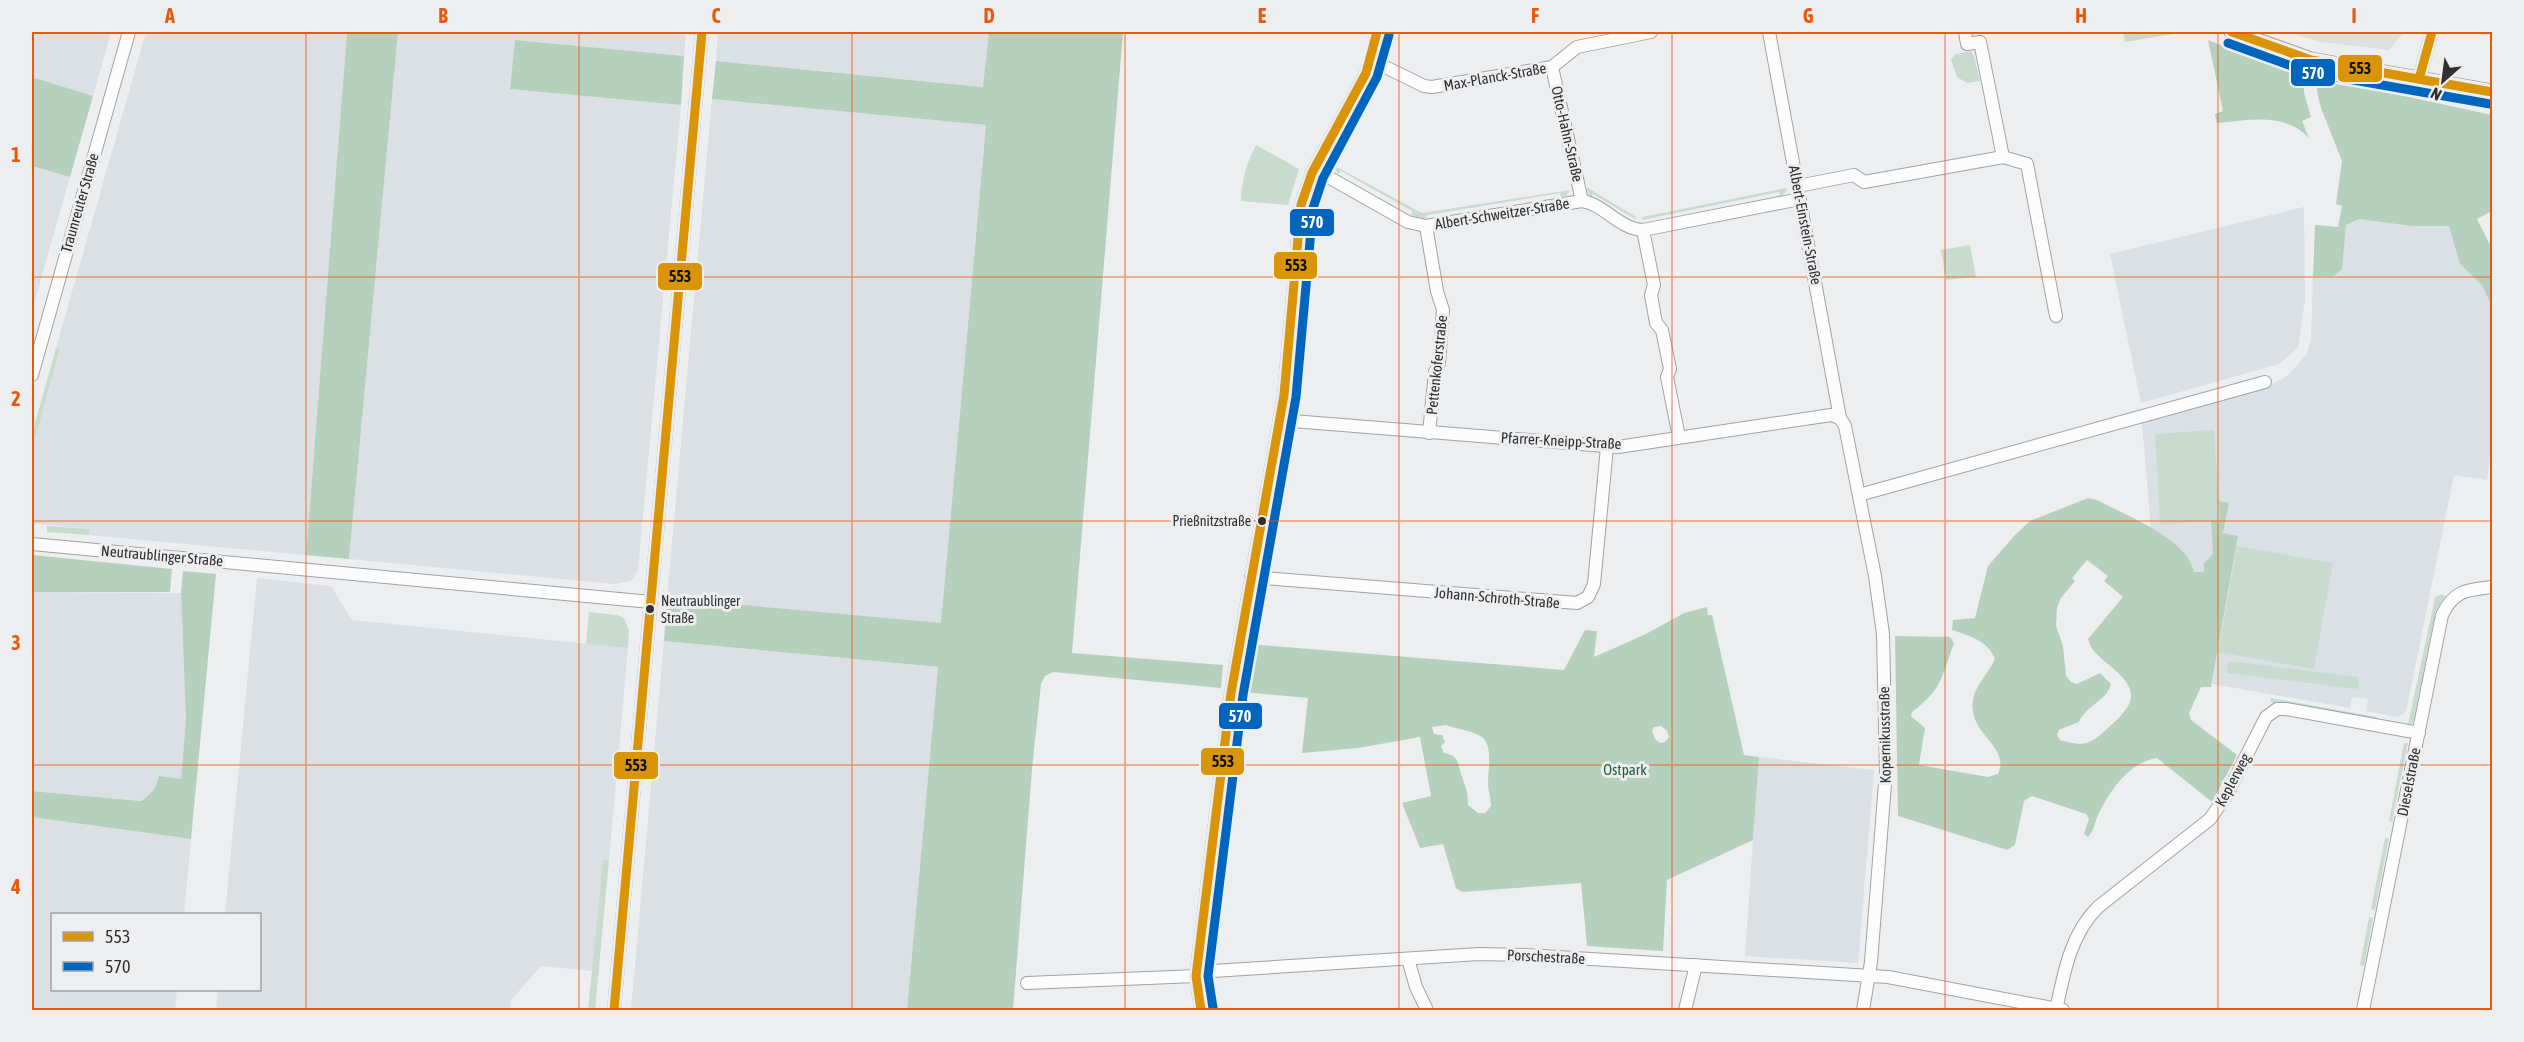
<svg xmlns="http://www.w3.org/2000/svg" width="2524" height="1042" viewBox="0 0 2524 1042" font-family="'Asap Condensed',sans-serif">
	<style>
		.built { fill: #dbe0e5 }
		.green { fill: #c9dbcf }
		.forest { fill: #b6d0be; fill-rule: evenodd }
		.lines { fill: none; stroke-linecap: round; stroke-linejoin: round }
		.minor-casing { stroke: #a1a2a3; stroke-width: 14 }
		.tertiary-casing { stroke: #a1a2a3; stroke-width: 17 }
		.minor { stroke: #fcfcfd; stroke-width: 12 }
		.tertiary { stroke: #fcfcfd; stroke-width: 15 }
		.bus-1-casing { stroke: #eceef0; stroke-width: 14 }
		.bus-2-casing { stroke: #eceef0; stroke-width: 14 }
		.bus-1 { stroke: #d99407; stroke-width: 9 }
		.bus-2 { stroke: #0065bd; stroke-width: 9 }
		.grid { fill: none; stroke: #e8590c; stroke-width: 1.5; stroke-opacity: 0.55 }
		.bus-dot { fill: #303031; stroke: #eceef0; stroke-width: 2 }
		.labels { text-anchor: middle; stroke-width: 6; stroke-linejoin: round; paint-order: stroke }
		.bus-label { font-size: 14px; fill: #303031; stroke: #eceef0; text-anchor: end }
		.street-label { font-size: 15px; fill: #303031; stroke: #eceef0 }
		.park-label { font-size: 15px; fill: #1e6438; stroke: #eceef0 }
		.line-badge { stroke: #eceef0; stroke-width: 2 }
		.badge-label { font-size: 16px; text-anchor: middle; font-weight: bold; fill: #fff }
		.pale-badge-label { font-size: 16px; text-anchor: middle; font-weight: bold; fill: #111 }
		.neatline { fill: none; stroke: #e8590c; stroke-width: 2 }
		.grid-label { font-size: 20px; text-anchor: middle; font-weight: bold; fill: #e8590c }
	</style>
	<rect width="100%" height="100%" fill="#edeeef"/>
	<g class="built">
		<polygon points="32,32 111,32 93,96 32,77"/>
		<polygon points="146,32 347,32 306,555 89,535 89,529 32,523 32,451 60,348 56,348"/>
		<polygon points="398,32 686,32 684,56 515,40 511,89 681,105 638,570 631,581 615,584 349,559"/>
		<polygon points="718,32 989,32 984,87 716,61"/>
		<polygon points="2287,32 2404,32 2389,50 2321,42"/>
		<polygon points="712,99 986,125 941,624 667,598"/>
		<polygon points="32,166 70,177 32,311"/>
		<polygon points="2304,207 2305,299 2298,348 2279,364 2141,403 2110,254"/>
		<polygon points="2359,219 2411,226 2450,226 2460,264 2482,285 2492,307 2491,453 2487,480 2454,475 2406,712 2398,717 2366,711 2368,699 2352,697 2350,708 2212,684 2238,536 2223,533 2229,503 2220,521 2211,522 2213,554 2204,572 2193,572 2167,538 2151,530 2142,422 2267,387 2287,376 2307,354 2311,340 2313,276 2334,276 2341,269 2346,225"/>
		<polygon points="257,578 331,586 352,620 628,648 609,860 603,859 592,971 541,966 511,1000 510,1010 216,1010 218,990 260,990 260,914 225,914"/>
		<polygon points="32,592 181,593 186,719 181,779 159,777 156,788 150,795 142,801 32,791"/>
		<polygon points="664,641 938,667 907,1010 631,1010"/>
		<polygon points="1759,757 1874,770 1858,963 1745,956"/>
		<polygon points="32,817 191,839 184,914 52,914 52,990 177,990 175,1010 32,1010"/>
	</g>
	<g class="green">
		<polygon points="2123,32 2179,32 2180,33 2125,42"/>
		<polygon points="1971,51 1974,56 1980,81 1967,83 1957,77 1951,60 1955,54"/>
		<path d="M1256 145 1299 169 1288 205 1241 201C1242 180 1246 164 1256 145Z"/>
		<polygon points="1333,165 1422,213 1570,190 1566,196 1561,197 1560,193 1428,215 1423,219 1411,215 1412,211 1341,171 1338,174"/>
		<polygon points="1588,188 1636,217 1635,219 1593,194 1591,197 1586,189"/>
		<polygon points="1786,188 1787,191 1780,197 1779,192 1642,220 1642,217"/>
		<polygon points="1970,245 1976,277 1946,280 1941,250"/>
		<polygon points="56,348 60,348 32,451 32,434"/>
		<polygon points="2214,430 2220,521 2160,524 2155,434"/>
		<polygon points="47,526 90,529 89,535 47,532"/>
		<polygon points="2237,546 2333,563 2314,669 2218,652"/>
		<polygon points="2442,594 2445,596 2436,610 2413,723 2408,725 2435,597"/>
		<polygon points="589,612 617,615 624,618 629,631 628,648 586,644"/>
		<polygon points="2228,661 2359,677 2358,689 2227,673"/>
		<polygon points="2271,698 2377,717 2377,721 2270,702"/>
		<polygon points="2404,743 2408,743 2392,822 2389,821"/>
		<polygon points="2385,838 2389,838 2375,910 2371,909"/>
		<polygon points="603,859 609,860 595,1010 588,1010"/>
		<polygon points="2369,917 2373,918 2364,966 2360,965"/>
	</g>
	<g class="forest">
		<polygon points="347,32 398,32 349,559 306,555"/>
		<polygon points="989,32 1123,32 1072,653 1223,665 1221,688 1053,672 1045,676 1041,684 1032,769 1013,1010 907,1010 938,667 664,641 667,598 941,623 986,125 712,99 716,61 983,87"/>
		<polygon points="515,40 684,56 681,105 510,89"/>
		<path d="M2208 40 2274 66 2304 74V93L2311 117 2302 121 2309 138C2285 112 2249 120 2217 123L2215 114 2223 111Z"/>
		<polygon points="32,77 93,96 70,177 32,166"/>
		<polygon points="2317,77 2492,115 2492,211 2477,219 2492,249 2492,307 2482,285 2460,264 2449,226 2411,226 2359,219 2346,225 2342,269 2334,276 2313,276 2315,225 2338,227 2342,206 2336,204 2342,161 2321,108 2317,92"/>
		<path d="M2088 498 2097 500C2125 515 2188 539 2194 572H2204V563L2213 554 2211 521 2220 520 2219 501 2229 503 2223 533 2238 536 2211 687H2201L2189 713 2191 720 2237 755 2212 802 2157 758C2130 762 2112 788 2100 811 2095 819 2095 830 2088 837L2084 834 2089 819 2086 814 2032 796 2024 801 2015 845 2007 850 1898 816 1895 636 1950 637 1954 643C1942 676 1942 690 1912 712L1911 716 1925 728 1919 765 1988 777 1998 774C2011 745 1967 735 1973 699 1976 684 1989 673 1995 659 1987 640 1970 636 1952 630L1953 620 1975 618 1988 566 2015 535 2030 521ZM2087 560 2108 576 2104 581 2123 597 2088 639C2089 643 2091 648 2094 651 2105 665 2142 683 2128 706 2123 715 2113 723 2106 730 2088 746 2083 746 2060 740L2057 735 2059 730 2079 722C2086 705 2107 701 2111 684L2100 673 2077 684 2071 682 2066 676 2063 646 2056 626 2057 608 2061 598 2075 581 2072 578Z"/>
		<polygon points="32,555 172,569 170,592 32,592"/>
		<path d="M183 571 216 574 191 839 32 817V791L141 801C152 794 156 788 159 776L181 779 186 719 181 593Z"/>
		<path d="M1707 607 1708 615H1712L1744 755 1759 757 1753 840 1667 880 1663 951 1587 946 1581 883 1462 892 1456 888 1443 844 1420 848 1402 803 1431 796 1420 737 1358 748 1302 753 1308 698 1242 692 1249 644 1564 670 1585 630 1597 631 1594 657 1646 634 1684 613ZM1446 725C1457 729 1473 731 1482 737 1493 745 1488 770 1488 783 1488 791 1491 798 1491 806L1485 813H1478L1468 805C1468 789 1466 790 1462 777 1457 763 1460 756 1444 753L1441 746 1445 742 1442 735 1434 734 1432 727ZM1661 726 1667 731 1669 737 1665 742 1660 743 1655 739 1652 731 1654 727Z"/>
	</g>
	<g class="lines">
		<g class="minor-casing">
			<g id="minor">
				<polyline points="1769,32 1840,418"/>
				<polyline points="1965,32 1967,44 1980,42 2003,157"/>
				<polyline points="1371,60 1424,86 1432,87 1552,67 1577,47 1651,32"/>
				<polyline points="1552,67 1582,201"/>
				<polyline points="2419,79 2432,32"/>
				<path d="M1314 169 1408 222 1426 226 1582 201C1604 204 1619 229 1643 230L1800 199"/>
				<polyline points="1798,186 1854,175 1864,182 2003,157 2027,164 2056,316"/>
				<polyline points="1426,226 1437,291 1443,310 1439,363 1435,372 1429,433"/>
				<polyline points="1643,230 1654,285 1651,295 1656,323 1662,330 1670,369 1667,377 1679,437"/>
				<polyline points="32,375 129,32"/>
				<polyline points="1840,418 1845,426 1875,576 1883,634 1886,771 1871,962 1863,1010"/>
				<polyline points="1280,420 1618,447 1831,415 1840,418"/>
				<polyline points="1859,495 2265,382"/>
				<polyline points="32,544 651,602"/>
				<polyline points="1251,577 1577,603 1588,597 1594,584 1607,447"/>
				<polyline points="1408,959 1416,987 1427,1010"/>
				<polyline points="1027,983 1196,976 1213,971 1479,954 1525,955 1888,977 2063,1010"/>
				<polyline points="614,1010 702,32"/>
				<polyline points="1201,1010 1196,976 1231,693 1284,395 1301,205 1312,173 1366,73 1371,60 1377,32"/>
				<polyline points="1685,1010 1696,965"/>
				<path d="M2056 1010C2064 973 2070 935 2098 907L2210 819 2226 796 2266 717 2277 709H2286L2419 733"/>
				<path d="M2363 1010 2442 615C2454 590 2467 590 2492 587"/>
			</g>
		</g>
		<g class="tertiary-casing">
			<polyline id="tertiary" points="2232,32 2311,60 2492,92"/>
		</g>
		<use href="#minor" class="minor"/>
		<use href="#tertiary" class="tertiary"/>
		<g class="bus-1-casing">
			<g id="bus-1">
				<polyline points="2232,32 2311,60 2492,92"/>
				<polyline points="2419,79 2432,32"/>
				<polyline points="614,1010 702,32"/>
				<polyline points="1201,1010 1196,976 1231,693 1284,395 1301,205 1312,173 1366,73 1377,32"/>
			</g>
		</g>
		<g class="bus-2-casing">
			<g id="bus-2">
				<polyline points="2228,43 2308,72 2490,104"/>
				<polyline points="1213,1008 1208,976 1243,695 1296,397 1313,208 1323,178 1377,77 1389,35"/>
			</g>
		</g>
		<use href="#bus-1" class="bus-1"/>
		<use href="#bus-2" class="bus-2"/>
	</g>
	<path class="grid" d="M306 32V1010M579 32V1010M852 32V1010M1125 32V1010M1399 32V1010M1672 32V1010M1945 32V1010M2218 32V1010M32 277H2492M32 521H2492M32 765H2492"/>
	<g class="bus-dot">
		<circle cx="1262" cy="521" r="5"/>
		<circle cx="650" cy="609" r="5"/>
	</g>
	<g class="labels">
		<g class="bus-label">
			<text x="1251" y="526">Prießnitzstraße</text>
			<text x="661" y="606" text-anchor="start">Neutraublinger<tspan x="661" dy="17">Straße</tspan></text>
		</g>
		<g class="street-label">
			<text transform="translate(1495 77) rotate(-10)" y="5">Max-Planck-Straße</text>
			<text transform="translate(1567 134) rotate(77)" y="5">Otto-Hahn-Straße</text>
			<text transform="translate(80 203) rotate(-74)" y="5">Traunreuter Straße</text>
			<text transform="translate(1502 214) rotate(-9)" y="5">Albert-Schweitzer-Straße</text>
			<text transform="translate(1805 225) rotate(79)" y="5">Albert-Einstein-Straße</text>
			<text transform="translate(1437 365) rotate(-84)" y="5">Pettenkoferstraße</text>
			<text transform="translate(1561 441) rotate(3)" y="5">Pfarrer-Kneipp-Straße</text>
			<text transform="translate(162 556) rotate(5)" y="5">Neutraublinger Straße</text>
			<text transform="translate(1497 598) rotate(5)" y="5">Johann-Schroth-Straße</text>
			<text transform="translate(1885 735) rotate(-91)" y="5">Kopernikusstraße</text>
			<text transform="translate(2233 780) rotate(-62)" y="5">Keplerweg</text>
			<text transform="translate(2409 782) rotate(-79)" y="5">Dieselstraße</text>
			<text transform="translate(1546 957) rotate(3)" y="5">Porschestraße</text>
		</g>
		<g class="park-label">
			<text x="1625" y="775">Ostpark</text>
		</g>
	</g>
	<g class="line-badge">
		<rect x="2337" y="54" width="46" height="29" rx="6" fill="#d99407"/>
		<rect x="2290" y="58" width="46" height="29" rx="6" fill="#0065bd"/>
		<rect x="1289" y="208" width="46" height="29" rx="6" fill="#0065bd"/>
		<rect x="1273" y="251" width="45" height="29" rx="6" fill="#d99407"/>
		<rect x="657" y="262" width="46" height="29" rx="6" fill="#d99407"/>
		<rect x="1218" y="702" width="45" height="28" rx="6" fill="#0065bd"/>
		<rect x="1200" y="747" width="45" height="29" rx="6" fill="#d99407"/>
		<rect x="613" y="751" width="46" height="29" rx="6" fill="#d99407"/>
	</g>
	<g class="badge-label">
		<text x="2313" y="79">570</text>
		<text x="1312" y="228">570</text>
		<text x="1240" y="722">570</text>
	</g>
	<g class="pale-badge-label">
		<text x="2360" y="74">553</text>
		<text x="1296" y="271">553</text>
		<text x="680" y="282">553</text>
		<text x="1223" y="767">553</text>
		<text x="636" y="771">553</text>
	</g>
	<rect width="2524" height="1042" fill="none" stroke="#eceef0" stroke-width="66"/>
	<rect x="51" y="913" width="210" height="78" fill="#eceef0" stroke="#a1a2a4" stroke-width="1.5"/>
	<rect x="63" y="932" width="30" height="9" fill="#d99407" stroke="#a1a2a4" stroke-width="1.5"/>
	<text x="105" y="943" font-size="18" fill="#303031">553</text>
	<rect x="63" y="962" width="30" height="9" fill="#0065bd" stroke="#a1a2a4" stroke-width="1.5"/>
	<text x="105" y="973" font-size="18" fill="#303031">570</text>
	<g transform="translate(2443 81) rotate(208)" stroke="#eceef0" stroke-width="4.5" paint-order="stroke">
	<path d="M0-4.5L10 22L0 15L-10 22Z" fill="#303031"/>
	<text y="-9" font-size="16" font-weight="bold" text-anchor="middle" fill="#303031">N</text>
	</g>
	<rect x="33" y="33" width="2458" height="976" class="neatline"/>
	<g class="grid-label">
		<text x="170" y="23">A</text>
		<text x="443" y="23">B</text>
		<text x="716" y="23">C</text>
		<text x="989" y="23">D</text>
		<text x="1262" y="23">E</text>
		<text x="1535" y="23">F</text>
		<text x="1808" y="23">G</text>
		<text x="2081" y="23">H</text>
		<text x="2354" y="23">I</text>
		<text x="16" y="162">1</text>
		<text x="16" y="406">2</text>
		<text x="16" y="650">3</text>
		<text x="16" y="894">4</text>
	</g>
</svg>
